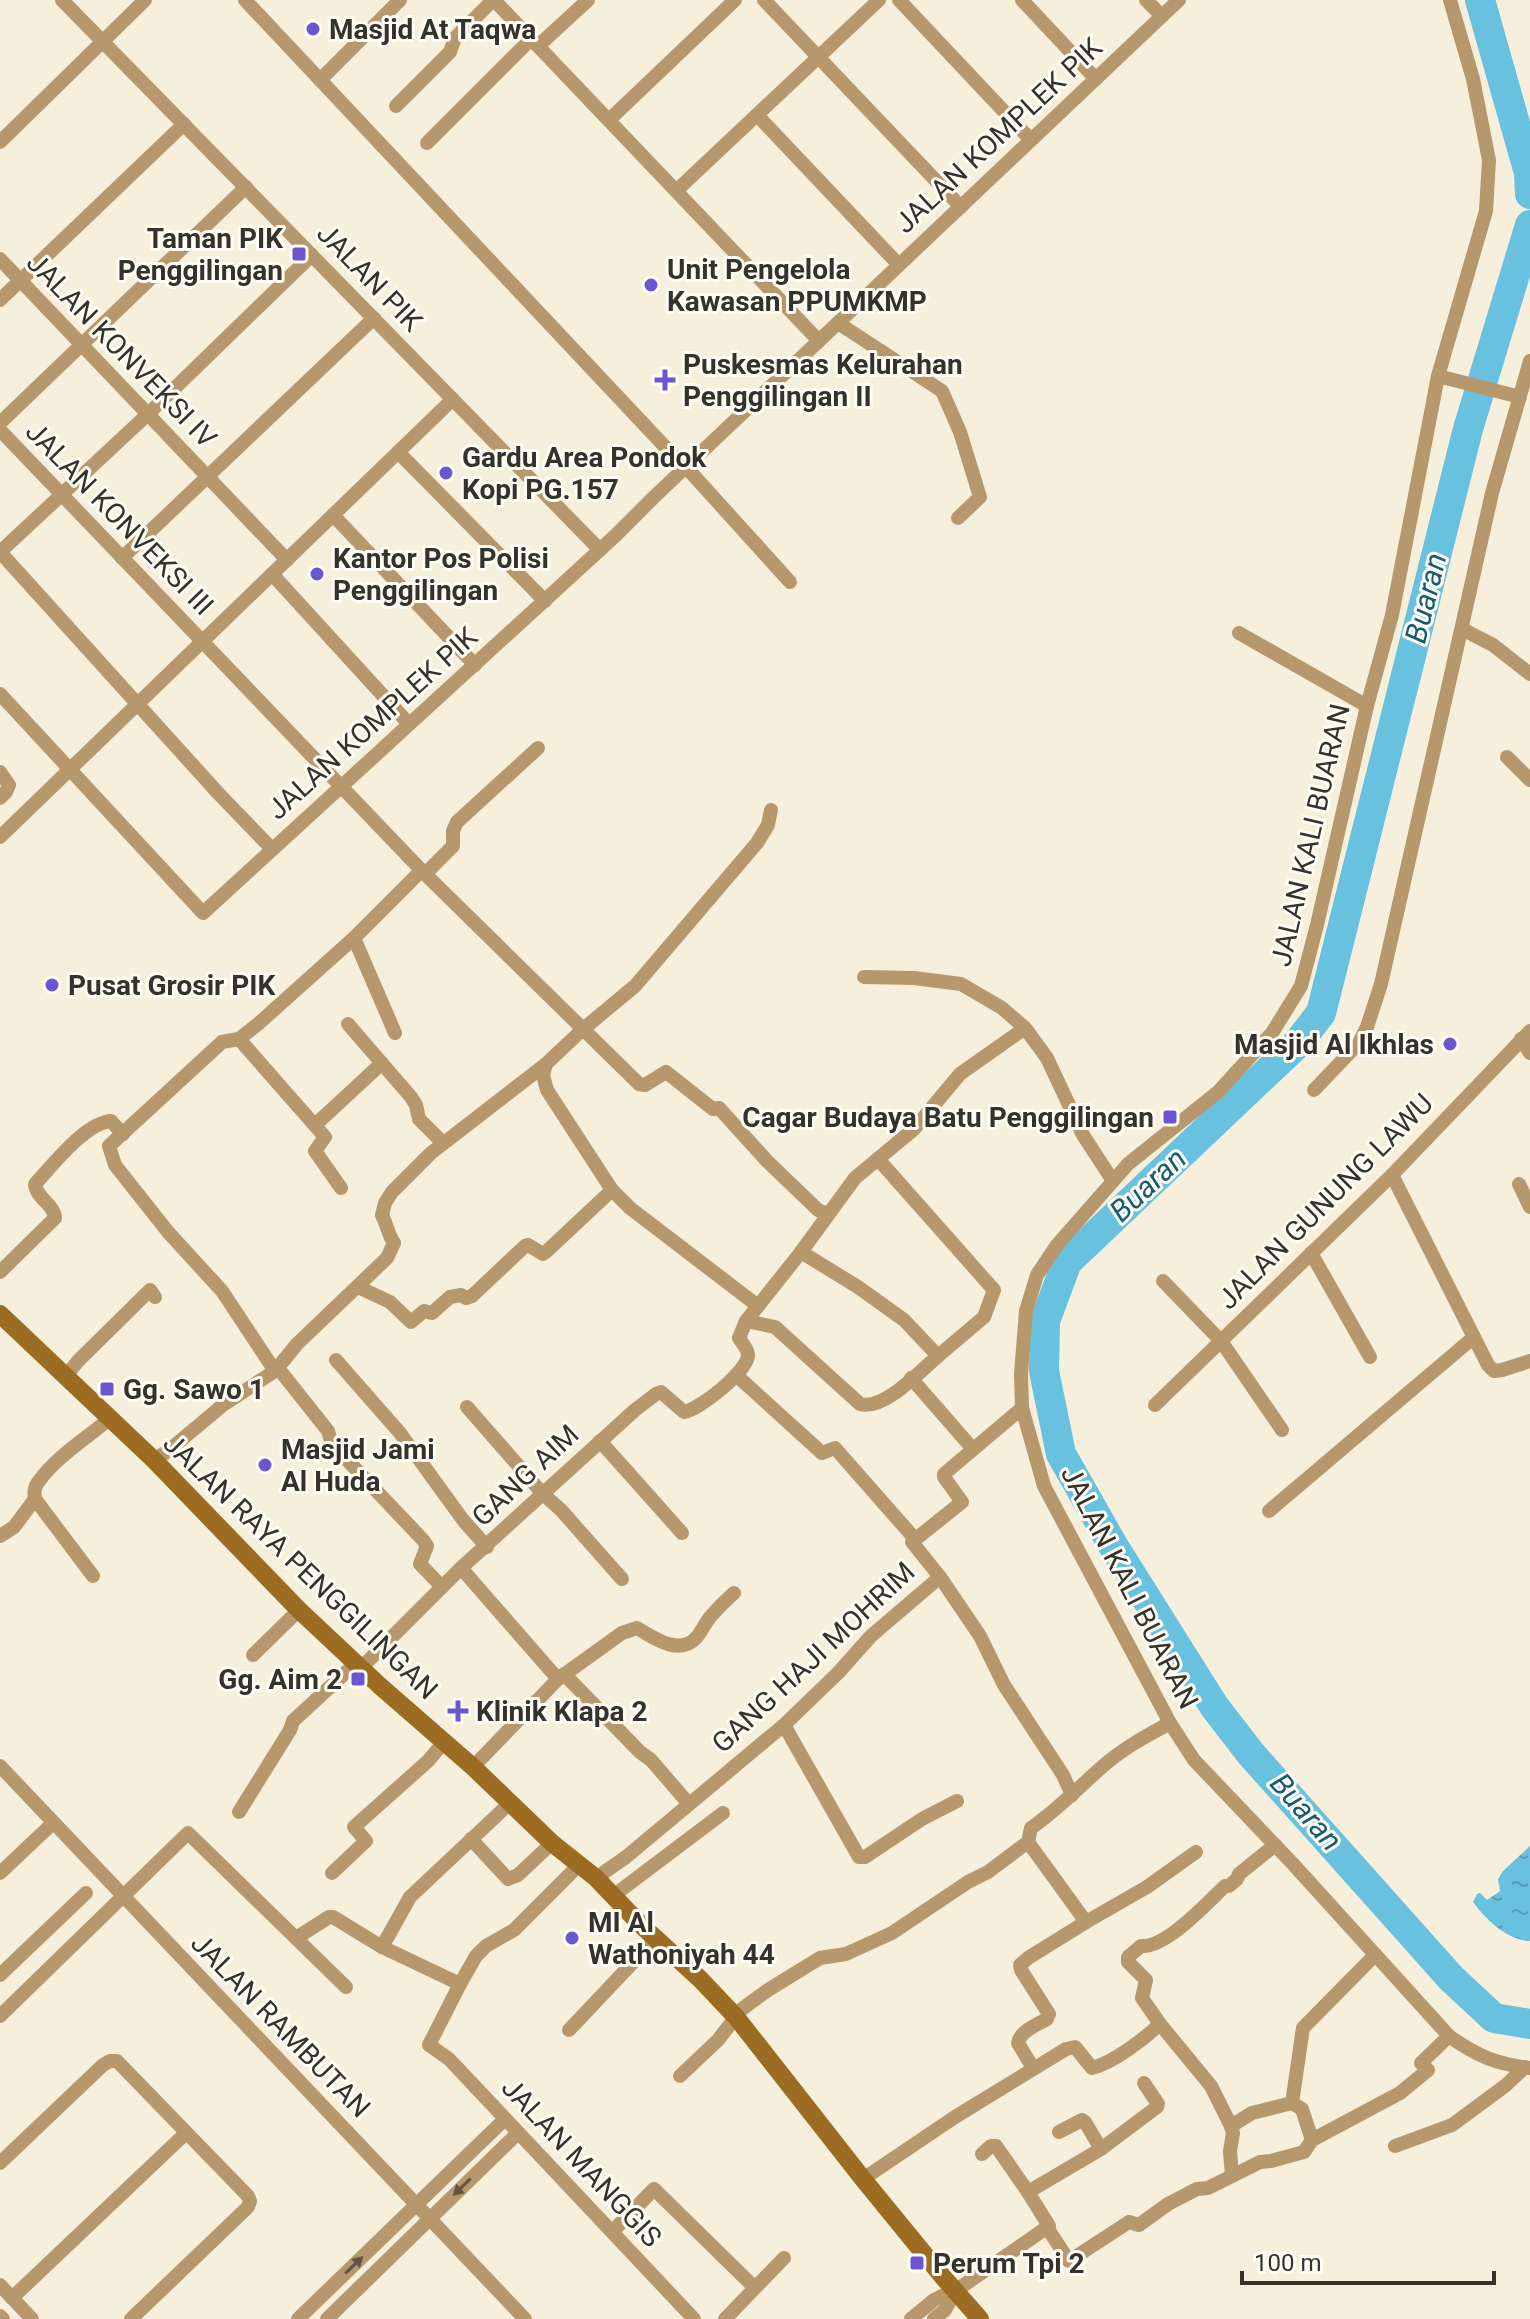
<svg xmlns="http://www.w3.org/2000/svg" width="1530" height="2319" viewBox="0 0 1530 2319" font-family="Roboto,sans-serif">
	<style>
		.water { fill: url(#water-ripples) }
		.lines { fill: none; stroke-linecap: round; stroke-linejoin: round }
		.river { stroke: #69c1e0; stroke-width: 30 }
		.minor { stroke: #b7976c; stroke-width: 14 }
		.secondary { stroke: #9b6c22; stroke-width: 18 }
		.oneway { fill: #625542 }
		.poi-dot { fill: #6c56cf; stroke: #fefcf4; stroke-width: 3 }
		.labels { text-anchor: middle; stroke-width: 6; stroke-linejoin: round; paint-order: stroke }
		.poi-label { font-size: 28px; font-weight: bold; fill: #35322b; stroke: #fefcf4; text-anchor: start }
		.street-label { font-size: 28px; fill: #35322b; stroke: #fefcf4 }
		.water-label { font-size: 30px; font-style: italic; fill: #155c72; stroke: #fefcf4 }
	</style>
	<defs>
		<pattern id="water-ripples" width="26" height="14" patternUnits="userSpaceOnUse" patternTransform="scale(2)"><rect width="26" height="14" fill="#69c1e0"/><path d="M2 4q2-2 4 0t4 0M15 11q2-2 4 0t4 0" fill="none" stroke="#579db6"/></pattern>
	</defs>
	<rect width="100%" height="100%" fill="#f5efdb"/>
	<path class="water" d="M1530 1846V1941C1507 1940 1486 1920 1473 1902L1477 1894 1480 1893 1487 1900 1500 1891 1498 1879 1503 1871Z"/>
	<g class="lines">
		<g class="river">
			<polyline points="1480,0 1529,173 1530,194"/>
			<polyline points="1530,225 1468,429 1321,1013 1297,1044 1067,1262 1045,1321 1044,1371 1061,1454 1114,1547 1214,1706 1251,1754 1451,1978 1494,2018 1530,2024"/>
		</g>
		<g class="minor">
			<polyline points="62,0 600,550"/>
			<polyline points="245,0 685,468"/>
			<polyline points="494,0 819,341"/>
			<polyline points="764,0 961,207"/>
			<polyline points="899,0 1031,140"/>
			<polyline points="1022,0 1096,79"/>
			<polyline points="1146,0 1162,16"/>
			<path d="M1450 0 1473 79 1489 160 1486 211 1438 376 1392 615 1367 706 1317 925 1301 986 1272 1033 1218 1092 1128 1164 1057 1245 1037 1275 1026 1311 1021 1374 1022 1408 1044 1486 1170 1723 1194 1760 1293 1864 1449 2036C1477 2056 1496 2064 1530 2068"/>
			<polyline points="538,46 588,0"/>
			<polyline points="320,80 400,0"/>
			<polyline points="396,106 450,52 455,38 493,0"/>
			<polyline points="757,115 899,265"/>
			<polyline points="609,120 735,0"/>
			<polyline points="0,142 145,0"/>
			<polyline points="427,143 531,39"/>
			<polyline points="676,191 879,0"/>
			<polyline points="0,259 287,560"/>
			<polyline points="0,300 184,124"/>
			<polyline points="838,323 942,391 960,432 980,497 958,518"/>
			<polyline points="1438,376 1520,397"/>
			<polyline points="0,423 246,187"/>
			<polyline points="0,430 425,874 639,1084 645,1085 666,1072 713,1109 719,1108 767,1161 818,1210 828,1214"/>
			<polyline points="398,452 545,601"/>
			<polyline points="686,467 790,582"/>
			<polyline points="333,515 475,665"/>
			<polyline points="122,558 374,318"/>
			<polyline points="272,574 409,724"/>
			<polyline points="1462,629 1493,645 1530,674"/>
			<polyline points="1239,633 1367,706"/>
			<polyline points="0,694 203,913 615,536 654,497 1179,0"/>
			<polyline points="1507,757 1530,780"/>
			<polyline points="0,772 9,785 6,792 0,798"/>
			<polyline points="0,837 453,399"/>
			<polyline points="272,849 218,793 0,552 148,414 312,255"/>
			<polyline points="425,874 453,846 453,831 457,822 538,748"/>
			<polyline points="354,938 395,1033"/>
			<polyline points="864,977 914,978 961,984 1002,1008 1025,1028 1047,1058 1083,1135 1113,1181"/>
			<polyline points="348,1024 411,1097 416,1105 419,1119 443,1143"/>
			<polyline points="239,1039 325,1137 315,1151 341,1188"/>
			<polyline points="1521,1039 1530,1053"/>
			<polyline points="546,1064 543,1075 547,1090 612,1190 630,1208 758,1306"/>
			<polyline points="1314,1090 1359,1043 1367,1027 1381,984 1492,493 1530,361"/>
			<polyline points="315,1125 382,1063"/>
			<polyline points="1392,1175 1488,1365 1494,1371 1502,1370 1530,1361"/>
			<polyline points="1519,1184 1530,1207"/>
			<polyline points="801,1252 858,1287 904,1320 938,1356 984,1317 994,1290 878,1159"/>
			<polyline points="1311,1253 1370,1357"/>
			<path d="M0 1272 55 1218C54 1204 36 1198 35 1184 53 1165 85 1123 111 1121L123 1134"/>
			<polyline points="1163,1281 1221,1341 1282,1430"/>
			<polyline points="358,1287 390,1302 411,1322 424,1311 432,1313 450,1297 461,1295 466,1298 472,1296 525,1246 528,1245 543,1254 547,1251 612,1190"/>
			<path d="M746 1321 775 1327 860 1404C884 1411 920 1371 938 1356"/>
			<polyline points="336,1360 400,1433 463,1520 487,1547"/>
			<polyline points="278,1368 328,1431 332,1444 423,1540 427,1546 420,1564 442,1587"/>
			<polyline points="275,1371 222,1291 168,1232 115,1165 109,1146 222,1042 239,1039 258,1024 354,938 422,870"/>
			<polyline points="736,1375 822,1453 835,1448 915,1539"/>
			<polyline points="66,1376 78,1361 150,1290 155,1297"/>
			<polyline points="911,1378 972,1448"/>
			<polyline points="1155,1405 1392,1175 1530,1031"/>
			<polyline points="467,1407 543,1494 561,1510 622,1579"/>
			<polyline points="600,1441 682,1533"/>
			<path d="M154 1460 168 1451 223 1405 275 1371 297 1344 387 1258 394 1243C388 1234 387 1225 382 1215L385 1203 392 1192 431 1153 546 1064 582 1030 635 986 757 843 768 825 771 810"/>
			<polyline points="1269,1511 1474,1337"/>
			<polyline points="0,1536 14,1527 35,1499"/>
			<polyline points="461,1568 558,1679"/>
			<path d="M93 1576 35 1499C34 1492 34 1487 39 1481 57 1456 86 1439 109 1419"/>
			<polyline points="940,1577 980,1636 1004,1685 1063,1775 1072,1795"/>
			<polyline points="253,1655 299,1610"/>
			<path d="M361 1668 461 1568 635 1410 656 1394 661 1392 684 1412C699 1410 748 1371 748 1355 748 1349 742 1343 739 1338L746 1321 801 1252 855 1178 914 1129 960 1074 1025 1028"/>
			<polyline points="564,1674 640,1752 651,1760 689,1804"/>
			<polyline points="784,1725 859,1857 865,1857 922,1819 957,1801"/>
			<polyline points="0,1766 525,2319"/>
			<path d="M473 1767 558 1679 622 1633 637 1628C654 1638 679 1656 696 1638 702 1631 705 1623 711 1616 718 1608 726 1600 734 1593"/>
			<polyline points="239,1812 290,1730 293,1721 356,1663"/>
			<polyline points="471,1839 508,1879 518,1875 552,1843"/>
			<polyline points="1028,1842 1086,1922 1147,1887 1196,1852"/>
			<polyline points="579,1865 514,1930 486,1946 476,1956 460,1984 429,2045 449,2059 694,2319"/>
			<polyline points="0,1873 53,1823"/>
			<polyline points="332,1873 366,1841 354,1827 428,1761 444,1742"/>
			<polyline points="596,1878 626,1857 784,1725 838,1673 871,1636 940,1577 912,1542 962,1502 944,1477 944,1474 1022,1408"/>
			<polyline points="613,1896 723,1813"/>
			<polyline points="296,1938 329,1917 333,1917 382,1947 460,1984"/>
			<polyline points="382,1947 410,1897 510,1803"/>
			<polyline points="0,1975 86,1893"/>
			<polyline points="0,2016 188,1833 346,1987"/>
			<path d="M1160 2024 1142 1998 1146 1980 1128 1962V1957L1141 1946C1166 1948 1207 1903 1225 1886H1229L1237 1879 1239 1874 1275 1845"/>
			<polyline points="569,2030 657,1937"/>
			<path d="M1033 2068 1018 2043C1020 2031 1037 2025 1047 2019L1049 2014 1021 1970 1020 1965 1028 1958 1086 1922"/>
			<path d="M680 2076 718 2040 742 2009 768 1990 820 1958 846 1954 892 1933 968 1882 988 1872 1028 1842 1031 1828C1057 1810 1078 1788 1102 1767 1122 1749 1146 1736 1170 1723"/>
			<polyline points="1292,2103 1302,2109 1312,2140"/>
			<polyline points="1231,2126 1252,2113 1292,2103 1303,2028 1375,1955"/>
			<polyline points="1059,2132 1082,2120 1085,2122 1101,2149"/>
			<polyline points="1395,2146 1452,2125 1506,2085 1525,2067"/>
			<polyline points="0,2163 103,2065 110,2061 117,2061 248,2196 250,2201 248,2207 131,2319"/>
			<path d="M863 2179 955 2117 1066 2049 1075 2047 1092 2068C1113 2063 1144 2039 1160 2024L1211 2086 1231 2126 1233 2133 1230 2151 1232 2176"/>
			<polyline points="1028,2192 1101,2149 1157,2107 1158,2104 1144,2083"/>
			<polyline points="1048,2229 1069,2261 1129,2222 1139,2225 1168,2204 1197,2189 1208,2188 1260,2162 1271,2161 1304,2152 1312,2140 1400,2093 1428,2070 1421,2063 1449,2036"/>
			<polyline points="613,2231 654,2189 755,2288 725,2319"/>
			<polyline points="0,2285 32,2319"/>
			<polyline points="755,2288 784,2258"/>
			<polyline points="12,2298 186,2133"/>
			<polyline points="0,2316 3,2319"/>
			<polyline points="298,2319 505,2119"/>
			<polyline points="327,2319 518,2133"/>
			<polyline points="911,2319 934,2300 964,2285 1049,2226 1028,2192 996,2146 991,2146 982,2154"/>
			<polyline points="934,2319 945,2310 955,2291"/>
		</g>
		<polyline class="secondary" points="0,1314 154,1460 299,1610 380,1686 473,1767 552,1843 596,1878 641,1925 700,1979 736,2017 863,2179 943,2277 980,2319"/>
	</g>
	<defs><path id="oneway-solid" d="M-6-.8H1V-3.2L6.5 0L1 3.2V.8H-6Z" transform="scale(2)"/></defs>
	<g class="oneway">
		<use href="#oneway-solid" transform="translate(462 2187) rotate(136)"/>
		<use href="#oneway-solid" transform="translate(354 2265) rotate(-44)"/>
	</g>
	<g class="poi-dot">
		<circle cx="313" cy="29" r="8"/>
		<rect x="291" y="246" width="16" height="16" rx="4"/>
		<circle cx="651" cy="285" r="8"/>
		<path d="M661 368h8v8h8v8h-8v8h-8v-8h-8v-8h8z"/>
		<circle cx="446" cy="473" r="8"/>
		<circle cx="317" cy="574" r="8"/>
		<circle cx="52" cy="985" r="8"/>
		<circle cx="1450" cy="1044" r="8"/>
		<rect x="1162" y="1109" width="16" height="16" rx="4"/>
		<rect x="99" y="1381" width="16" height="16" rx="4"/>
		<circle cx="265" cy="1465" r="8"/>
		<rect x="350" y="1671" width="16" height="16" rx="4"/>
		<path d="M454 1699h8v8h8v8h-8v8h-8v-8h-8v-8h8z"/>
		<circle cx="572" cy="1938" r="8"/>
		<rect x="909" y="2255" width="16" height="16" rx="4"/>
	</g>
	<g class="labels">
		<g class="poi-label">
			<text x="329" y="39">Masjid At Taqwa</text>
			<text x="283" y="248" text-anchor="end">Taman PIK<tspan x="283" dy="32">Penggilingan</tspan></text>
			<text x="667" y="279">Unit Pengelola<tspan x="667" dy="32">Kawasan PPUMKMP</tspan></text>
			<text x="683" y="374">Puskesmas Kelurahan<tspan x="683" dy="32">Penggilingan II</tspan></text>
			<text x="462" y="467">Gardu Area Pondok<tspan x="462" dy="32">Kopi PG.157</tspan></text>
			<text x="333" y="568">Kantor Pos Polisi<tspan x="333" dy="32">Penggilingan</tspan></text>
			<text x="68" y="995">Pusat Grosir PIK</text>
			<text x="1434" y="1054" text-anchor="end">Masjid Al Ikhlas</text>
			<text x="1154" y="1127" text-anchor="end">Cagar Budaya Batu Penggilingan</text>
			<text x="123" y="1399">Gg. Sawo 1</text>
			<text x="281" y="1459">Masjid Jami<tspan x="281" dy="32">Al Huda</tspan></text>
			<text x="342" y="1689" text-anchor="end">Gg. Aim 2</text>
			<text x="476" y="1721">Klinik Klapa 2</text>
			<text x="588" y="1932">MI Al<tspan x="588" dy="32">Wathoniyah 44</tspan></text>
			<text x="933" y="2273">Perum Tpi 2</text>
		</g>
		<g class="street-label">
			<text transform="translate(998 135) rotate(-43)" y="10">JALAN KOMPLEK PIK</text>
			<text transform="translate(370 277) rotate(46)" y="10">JALAN PIK</text>
			<text transform="translate(122 350) rotate(46)" y="10">JALAN KONVEKSI IV</text>
			<text transform="translate(120 518) rotate(46)" y="10">JALAN KONVEKSI III</text>
			<text transform="translate(372 723) rotate(-42)" y="10">JALAN KOMPLEK PIK</text>
			<text transform="translate(1310 835) rotate(-77)" y="10">JALAN KALI BUARAN</text>
			<text transform="translate(1325 1201) rotate(-45)" y="10">JALAN GUNUNG LAWU</text>
			<text transform="translate(525 1475) rotate(-43)" y="10">GANG AIM</text>
			<text transform="translate(301 1566) rotate(44)" y="10">JALAN RAYA PENGGILINGAN</text>
			<text transform="translate(1130 1587) rotate(63)" y="10">JALAN KALI BUARAN</text>
			<text transform="translate(813 1657) rotate(-43)" y="10">GANG HAJI MOHRIM</text>
			<text transform="translate(281 2025) rotate(46)" y="10">JALAN RAMBUTAN</text>
			<text transform="translate(582 2162) rotate(47)" y="10">JALAN MANGGIS</text>
		</g>
		<g class="water-label">
			<text transform="translate(1426 598) rotate(-76)" y="10">Buaran</text>
			<text transform="translate(1148 1185) rotate(-43)" y="10">Buaran</text>
			<text transform="translate(1306 1812) rotate(49)" y="10">Buaran</text>
		</g>
	</g>
	<path d="M1242 2271v12h252v-12" fill="none" stroke="#35322b" stroke-width="4"/>
	<text x="1254" y="2271" font-size="24" fill="#35322b" stroke="#fefcf4" stroke-width="6" paint-order="stroke">100 m</text>
</svg>
